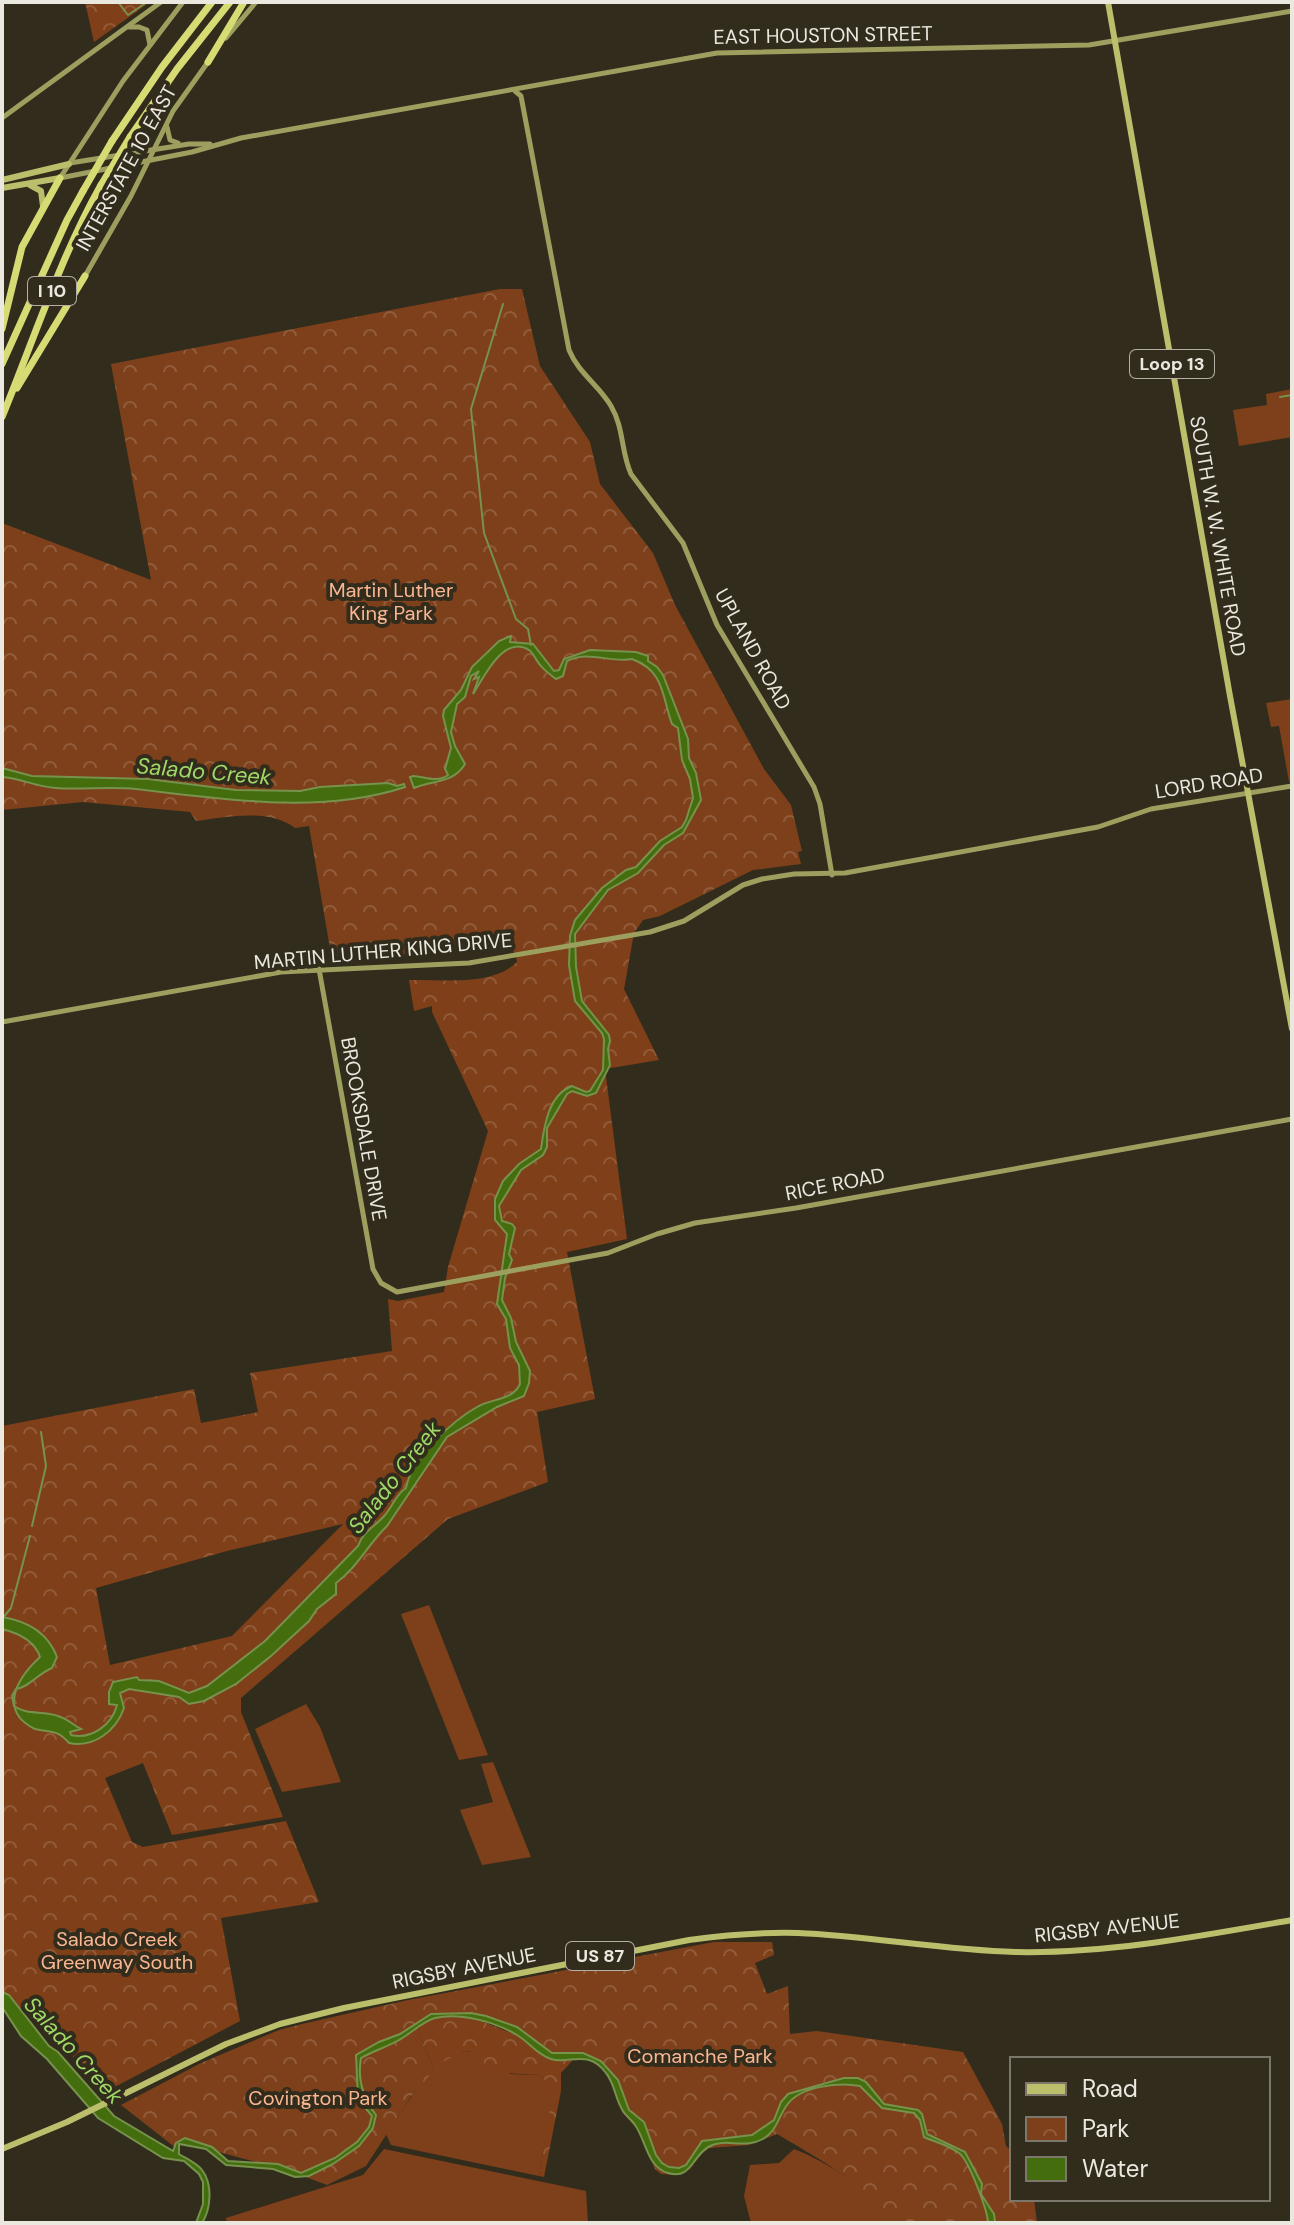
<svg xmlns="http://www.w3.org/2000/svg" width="1294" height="2225" viewBox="0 0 1294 2225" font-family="'DM Sans',sans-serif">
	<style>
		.green { fill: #7e401a }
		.forest { fill: url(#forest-crowns); fill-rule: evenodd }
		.park { fill: url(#park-crowns) }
		.water { fill: #446d0d; stroke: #76924c; stroke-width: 2 }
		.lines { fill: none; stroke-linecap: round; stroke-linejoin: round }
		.stream { stroke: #76924c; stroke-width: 2 }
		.secondary { stroke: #9c9f5e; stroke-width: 5 }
		.primary { stroke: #bbbe6a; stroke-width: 6 }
		.highway { stroke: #d7db74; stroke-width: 7 }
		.highway-bridge { stroke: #d7db74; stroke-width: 7 }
		.labels { text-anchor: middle; stroke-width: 8; stroke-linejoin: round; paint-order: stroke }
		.shield { fill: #322c1d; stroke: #b4b0a5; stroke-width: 2 }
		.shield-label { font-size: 18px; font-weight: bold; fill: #ebe8df }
		.street-label { font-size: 20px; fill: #ebe8df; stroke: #322c1d }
		.park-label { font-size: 20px; fill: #fab691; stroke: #322c1d }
		.water-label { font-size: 22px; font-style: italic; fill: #9fd968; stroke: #322c1d }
	</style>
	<defs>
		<pattern id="forest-crowns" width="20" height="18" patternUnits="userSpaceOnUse" patternTransform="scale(2)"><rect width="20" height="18" fill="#7f3f18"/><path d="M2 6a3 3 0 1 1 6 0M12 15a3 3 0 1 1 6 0" fill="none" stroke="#915b39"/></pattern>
		<pattern id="park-crowns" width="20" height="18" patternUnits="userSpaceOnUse" patternTransform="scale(2)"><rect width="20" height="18" fill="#7e401a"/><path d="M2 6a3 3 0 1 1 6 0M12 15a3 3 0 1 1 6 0" fill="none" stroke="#905c3b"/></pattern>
	</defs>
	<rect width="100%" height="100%" fill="#322c1d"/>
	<g class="green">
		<polygon points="1292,389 1292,437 1239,446 1233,410 1267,405 1266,394"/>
		<polygon points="1292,699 1292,781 1289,782 1279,726 1271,727 1266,703"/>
		<polygon points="429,1605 488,1755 459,1760 401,1614"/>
		<polygon points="306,1704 320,1727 341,1782 282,1792 255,1729"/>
		<polygon points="493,1762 531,1857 482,1865 460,1810 493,1802 481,1764"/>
		<path d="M477 2050 482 2051 510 2074 540 2075 554 2089 539 2176 391 2145 386 2134C400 2114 430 2065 452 2055 459 2052 469 2052 477 2050Z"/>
		<polygon points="384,2149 586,2191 588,2223 227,2223 226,2218 363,2175"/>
		<path d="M794 2149C825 2161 877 2192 891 2223H751L744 2196 750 2165 779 2163Z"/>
	</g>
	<g class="forest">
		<polygon points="85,2 150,2 94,42"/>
		<path d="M634 933 624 989 659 1060 605 1069 627 1239 567 1252 595 1399 537 1412 548 1482 448 1519 241 1698V1712L283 1817 172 1835 143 1763 105 1778 132 1842 143 1847 286 1821 319 1902 221 1918 240 2021 109 2090 2 1991V1426L194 1389 201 1423 258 1412 250 1373 392 1351 388 1299 398 1301 444 1292 448 1267 488 1131 432 1012V1006L414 1011 409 980C441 979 492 987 517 962L516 955ZM343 1524 232 1636 110 1665 96 1588 227 1551Z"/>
		<path d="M435 2018H474L519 2036 533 2049 559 2061 572 2058V2061L561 2073V2091L544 2177 539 2176 553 2089 540 2075 486 2072 482 2052C462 2049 448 2057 434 2070L418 2029Z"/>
	</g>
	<g class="park">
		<path d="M500 289H522L540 366 590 442 600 484 653 553 675 605 764 769 791 805 802 851 798 852 801 864 753 870 660 916 643 920 634 933 516 955 510 946 394 958 332 960 309 826 295 828C269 808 227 817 196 821L190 812 83 802 2 810V523L151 580 111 364Z"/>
		<path d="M714 1942H772L774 1955 755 1963 767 1994 788 1986 790 2034 817 2031 963 2052 1002 2124 1006 2146 1012 2152V2199H1034L1037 2223H891C875 2189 809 2153 777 2134L749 2145 709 2148 702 2153 690 2169 680 2175 661 2174 655 2169 640 2132 622 2112 612 2084 603 2069 595 2062 576 2057 548 2061 521 2037 486 2021 436 2019 418 2029 434 2070 410 2098 366 2166 327 2185C281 2166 232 2157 184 2142L176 2148 121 2105 201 2063 279 2030 302 2024 408 2000Z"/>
	</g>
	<g class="water">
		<path d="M511 636 510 642 533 644 554 671 559 670 564 659 590 650 636 652 648 656V661L657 667 663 675 688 739 689 758 696 773 701 800 683 833 664 845 638 873 608 890 575 934 576 967 582 1001 609 1035 610 1041 608 1049 610 1065 596 1093 587 1096 572 1091 567 1094 547 1128V1147L543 1155 521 1170 499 1206 502 1221 512 1224 515 1228 509 1254 512 1260 505 1278 502 1300 511 1318 516 1342 530 1371 529 1383 524 1396 497 1407 447 1437 387 1526C369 1543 357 1568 336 1583V1594L317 1609 309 1621 271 1656 236 1684 204 1701 189 1704 179 1697 129 1689 120 1693 124 1708C116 1731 94 1748 69 1743 57 1729 51 1733 35 1729 0 1712 14 1681 40 1657 35 1641 18 1633 2 1629V1617C27 1621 48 1633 57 1657L52 1668C39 1673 28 1688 16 1689L12 1696 14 1706C28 1716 42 1710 58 1716 68 1719 73 1725 81 1729L70 1732 71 1735C91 1740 112 1725 117 1705L109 1704V1692L113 1682 137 1677 139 1680 159 1681 189 1693 207 1686 265 1641 358 1546C363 1531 376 1526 385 1515 393 1506 396 1494 406 1488 411 1459 452 1421 477 1407 492 1398 512 1401 520 1384L519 1365 510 1348 506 1319 497 1304 507 1234 495 1220V1199L503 1181 519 1164 541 1149C544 1127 548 1095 572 1086L586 1092 590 1091 603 1070 604 1039 602 1033 575 1001 569 965 570 936 575 920 602 888 626 870 636 867 660 841 682 827 686 820 693 798 690 779 682 760 678 728 672 724C662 697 665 671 632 659 610 663 588 650 567 661L563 676 556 679C551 675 545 671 541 666 537 662 534 654 529 650 503 633 482 681 473 694L479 677 474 679 479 671 471 676 465 697 457 704 451 732 455 746 465 764C453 784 432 780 414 788L410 777 413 776C426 777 437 783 448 775L445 769 451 748 443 716 444 710 461 690 472 667 499 641Z"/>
		<path d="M2 768 32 776 148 779 236 790 300 791 320 787 388 783 397 786 404 784 405 787C321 815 222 799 136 789 109 786 82 790 56 788 37 787 20 778 2 777Z"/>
		<path d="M2 1992 9 1995 49 2046 58 2052 114 2116 173 2151 176 2143 185 2138 212 2147 228 2161 278 2164 301 2173 335 2158 357 2142 369 2127 372 2116 358 2099 356 2055 379 2042 400 2034 431 2014 471 2013 486 2016 517 2027 552 2053H583L601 2061 618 2080 629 2110 644 2122 656 2155 662 2163 669 2167 679 2168 686 2165 702 2141 752 2135 774 2120 781 2102 788 2094 844 2078H858L866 2082 884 2104 918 2110 922 2114 927 2134 965 2152 982 2184 981 2194 994 2214 995 2222 988 2223C988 2212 969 2160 959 2153 949 2145 935 2142 924 2137L920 2120 914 2113 882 2108 860 2086C840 2082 800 2086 787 2105 778 2117 777 2131 763 2139 745 2149 726 2138 710 2146 692 2155 692 2180 668 2173 647 2167 646 2140 635 2125 632 2120 626 2116 623 2111 615 2099 615 2084 606 2073 588 2048 569 2065 551 2059 537 2055 529 2042 517 2035 495 2022 460 2012 435 2018 423 2021 410 2034 399 2040 387 2047 373 2051 361 2058 357 2080 363 2098 376 2115L373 2128 359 2146 333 2164 309 2176 295 2177 273 2169 226 2165 206 2149 179 2144V2154C187 2159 197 2163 202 2170 213 2184 211 2209 202 2223H196L203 2204V2182L199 2174 184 2161 163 2158 98 2118 47 2059 21 2036 2 2007Z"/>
	</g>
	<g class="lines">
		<g class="stream">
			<polyline points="118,2 128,15 147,2"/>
			<polyline points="503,304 471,409 484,533 516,619 528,629 531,645"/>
			<polyline points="1280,397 1292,395"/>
			<polyline points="32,1526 46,1466 41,1432"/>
			<polyline points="2,1619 11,1608 30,1536"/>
		</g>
		<g class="secondary">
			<polyline points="129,27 139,27 147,30 150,45"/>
			<polyline points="226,38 256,2"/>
			<path d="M515 91 521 96 569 350C579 374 599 385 611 406 624 428 621 452 631 474L683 543 717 625 814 787 820 804 832 875"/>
			<polyline points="2,118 161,2"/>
			<polyline points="167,127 170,140 178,143"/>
			<polyline points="70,163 189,144 210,144"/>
			<polyline points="60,178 192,152 241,138 717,53 1089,45 1292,11"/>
			<polyline points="60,178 123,81 183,2"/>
			<polyline points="85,276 131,196 173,111 208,62"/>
			<polyline points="319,969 373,1269 381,1283 397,1292 608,1253 657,1234 695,1223 796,1208 1292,1119"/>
			<polyline points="2,1022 281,972 469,963 650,932 684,921 743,885 762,879 794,874 845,873 1098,827 1151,809 1292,786"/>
		</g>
		<g class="primary">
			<polyline points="1108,2 1230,696 1292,1029"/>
			<polyline points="2,180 69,164"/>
			<polyline points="30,185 41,191 43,206"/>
			<polyline points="2,188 60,178"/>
			<path d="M2 2149 67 2122 226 2044 280 2024 344 2008 689 1940C725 1935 761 1932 798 1933 870 1936 942 1950 1015 1952 1107 1954 1201 1936 1292 1920"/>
		</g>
		<g class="highway">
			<polyline points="208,62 244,2"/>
			<polyline points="130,137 177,69 230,2"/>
			<polyline points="112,141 162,67 212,2"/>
			<polyline points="2,329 22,247 60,178"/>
			<polyline points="2,364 67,220 83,191"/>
			<polyline points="17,388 85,276"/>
			<path d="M2 417C34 339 60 258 101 185"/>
		</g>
		<g class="highway-bridge">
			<polyline points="101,185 130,137"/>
			<polyline points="83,191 112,141"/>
		</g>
	</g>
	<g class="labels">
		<g class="shield">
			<rect x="28" y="277" width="48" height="28" rx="6"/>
			<rect x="1130" y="350" width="84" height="28" rx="6"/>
			<rect x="566" y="1942" width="68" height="28" rx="6"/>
		</g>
		<g class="shield-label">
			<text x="52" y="297">I 10</text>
			<text x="1172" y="370">Loop 13</text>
			<text x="600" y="1962">US 87</text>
		</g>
		<g class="street-label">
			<text transform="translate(823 35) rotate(-1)" y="7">EAST HOUSTON STREET</text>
			<text transform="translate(126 168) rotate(-61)" y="7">INTERSTATE 10 EAST</text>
			<text transform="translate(1218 536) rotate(80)" y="7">SOUTH W. W. WHITE ROAD</text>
			<text transform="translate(753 649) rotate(61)" y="7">UPLAND ROAD</text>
			<text transform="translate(1209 783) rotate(-9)" y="7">LORD ROAD</text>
			<text transform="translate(383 951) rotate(-5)" y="7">MARTIN LUTHER KING DRIVE</text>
			<text transform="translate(364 1129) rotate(80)" y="7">BROOKSDALE DRIVE</text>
			<text transform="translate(835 1184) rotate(-11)" y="7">RICE ROAD</text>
			<text transform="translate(1107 1928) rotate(-6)" y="7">RIGSBY AVENUE</text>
			<text transform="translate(464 1968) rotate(-11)" y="7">RIGSBY AVENUE</text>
		</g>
		<g class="park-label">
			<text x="391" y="597">Martin Luther<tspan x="391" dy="23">King Park</tspan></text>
			<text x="117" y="1946">Salado Creek<tspan x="117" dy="23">Greenway South</tspan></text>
			<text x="700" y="2063">Comanche Park</text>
			<text x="318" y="2105">Covington Park</text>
		</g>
		<g class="water-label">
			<text transform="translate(204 771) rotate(5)" y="8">Salado Creek</text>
			<text transform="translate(394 1477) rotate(-52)" y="8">Salado Creek</text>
			<text transform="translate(74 2050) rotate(48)" y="8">Salado Creek</text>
		</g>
	</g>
	<rect width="1294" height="2225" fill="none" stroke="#ebe8df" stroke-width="8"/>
	<rect x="1010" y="2057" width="260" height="144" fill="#322c1d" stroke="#7c776b" stroke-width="2"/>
	<rect x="1026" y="2083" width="40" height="12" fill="#bbbe6a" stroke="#7c776b" stroke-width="2"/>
	<text x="1082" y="2097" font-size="24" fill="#ebe8df">Road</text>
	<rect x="1026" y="2117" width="40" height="24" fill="url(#park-crowns)" stroke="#7c776b" stroke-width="2"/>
	<text x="1082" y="2137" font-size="24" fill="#ebe8df">Park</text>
	<rect x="1026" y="2157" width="40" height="24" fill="#446d0d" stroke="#7c776b" stroke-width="2"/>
	<text x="1082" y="2177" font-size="24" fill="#ebe8df">Water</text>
</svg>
